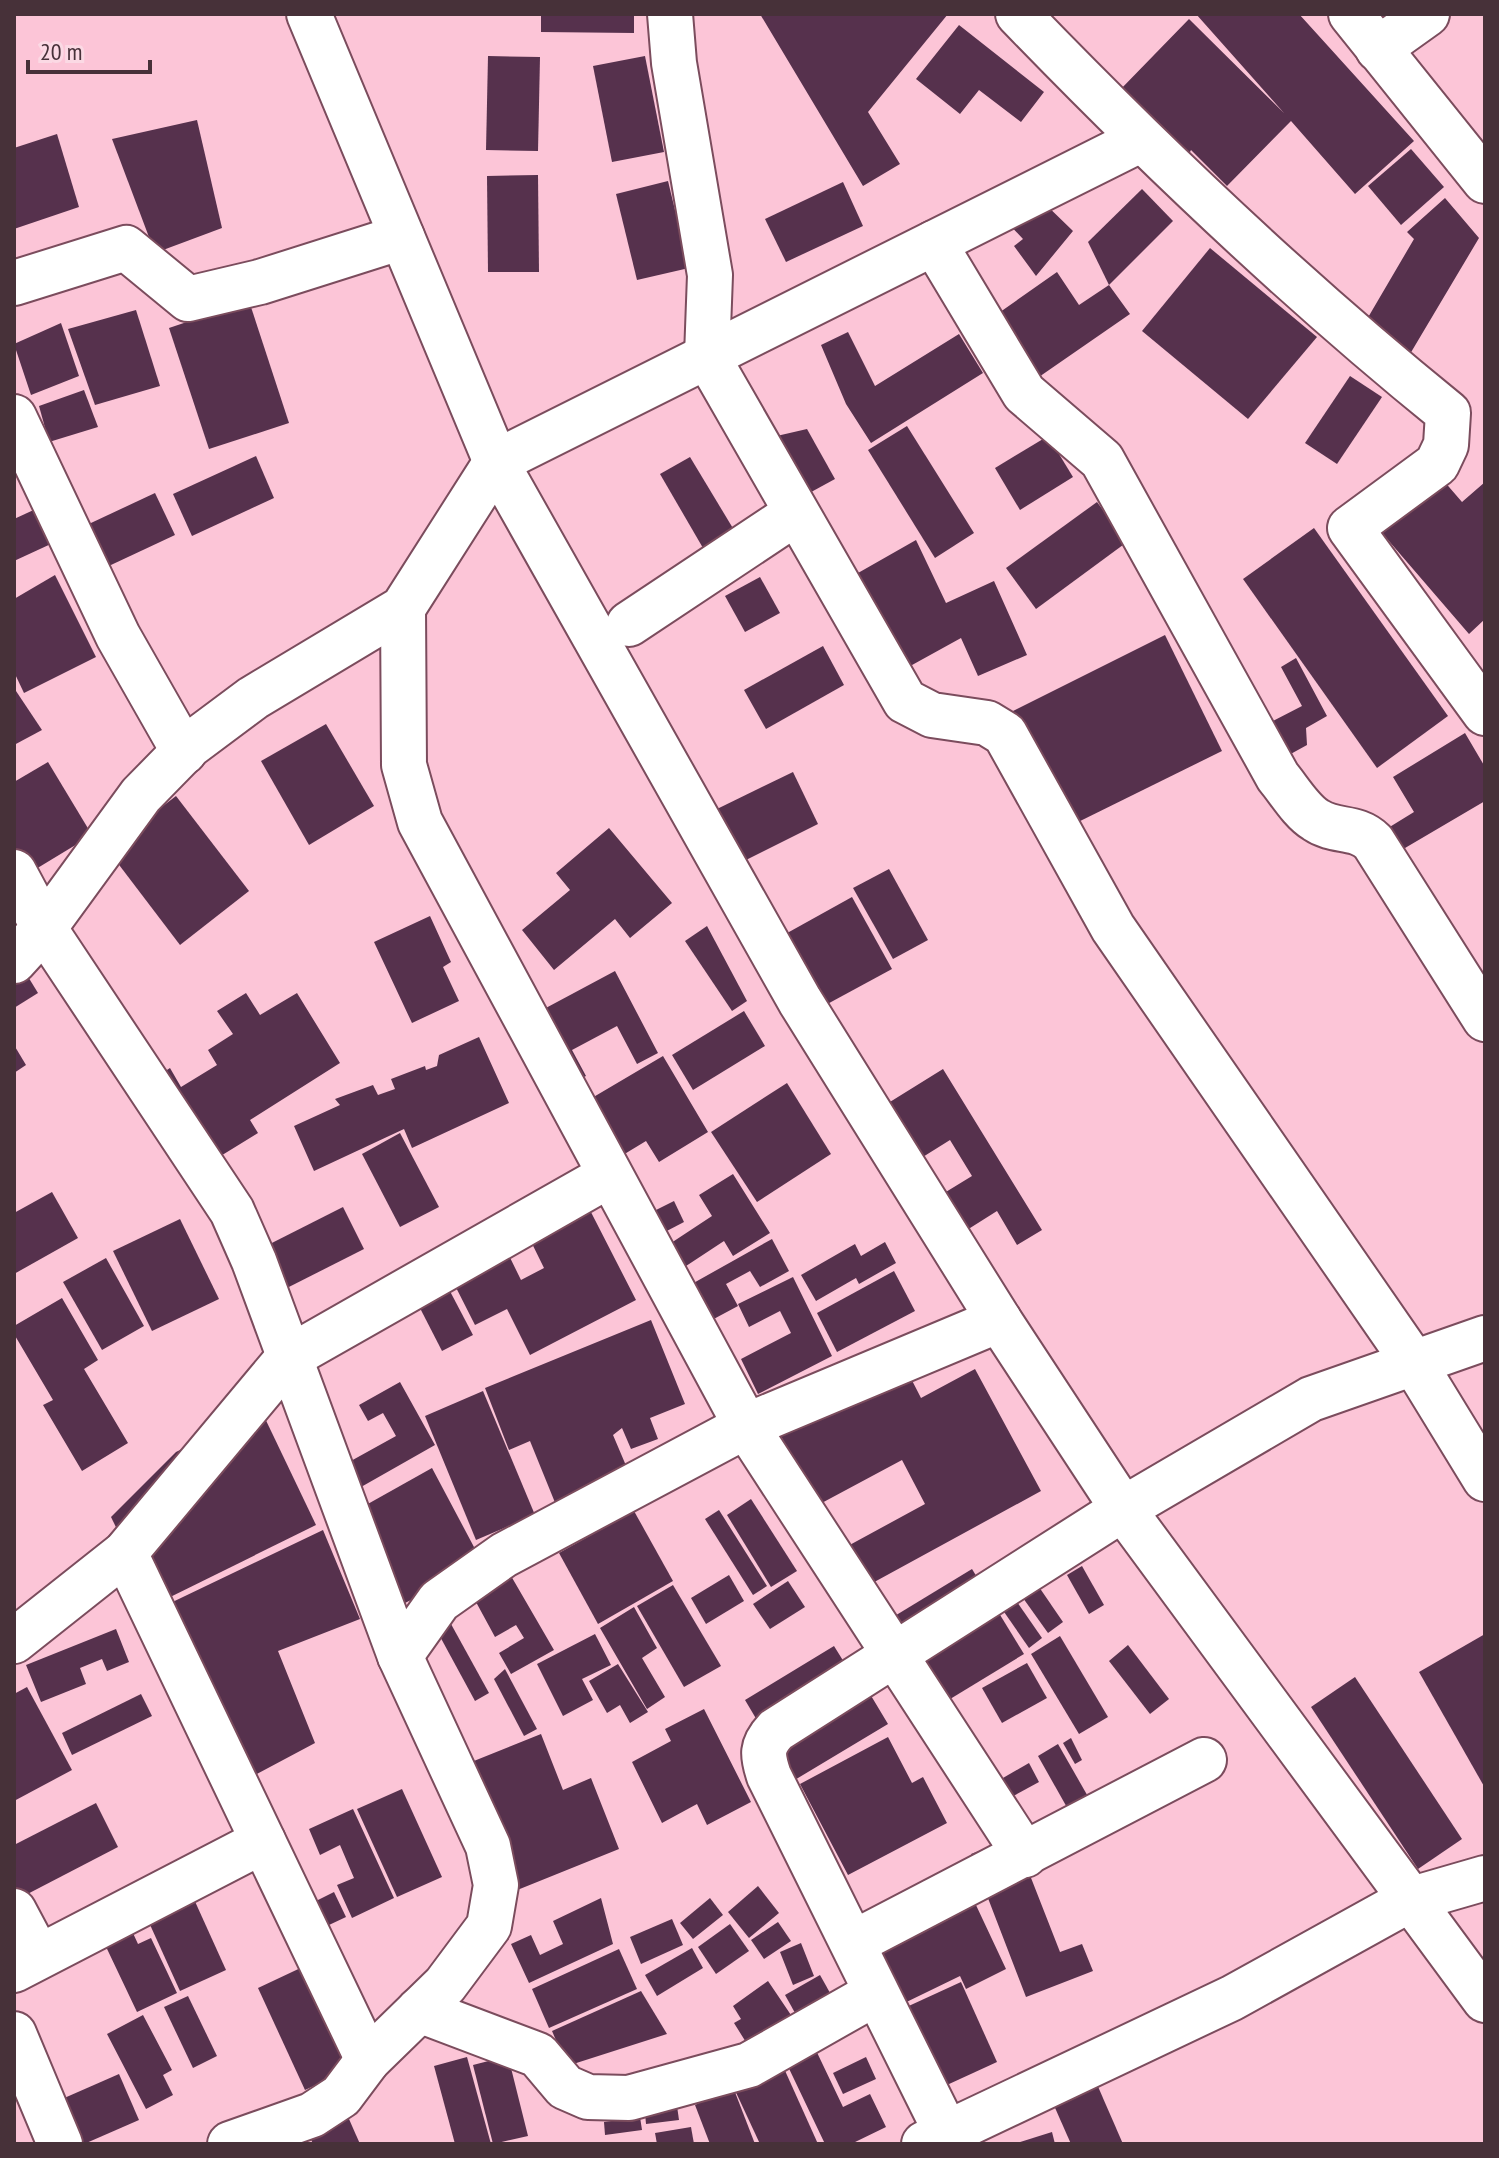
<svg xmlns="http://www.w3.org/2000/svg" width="1499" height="2158" viewBox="0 0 1499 2158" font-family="'PT Sans Narrow',sans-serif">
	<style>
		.building { fill: #56314d }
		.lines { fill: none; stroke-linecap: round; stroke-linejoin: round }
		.minor-casing { stroke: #7b4c5d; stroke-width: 48 }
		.minor { stroke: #fff; stroke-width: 44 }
	</style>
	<rect width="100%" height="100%" fill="#fcc5d7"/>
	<g class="building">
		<polygon points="541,14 634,14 634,33 541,32"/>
		<polygon points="760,14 948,14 868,112 900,164 863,186"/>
		<polygon points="1196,14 1299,14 1414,141 1355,194 1291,121 1227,186 1191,150 1186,160 1118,92 1189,19 1284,113"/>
		<polygon points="959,25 1044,92 1021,122 979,90 960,114 916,79"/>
		<polygon points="488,56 540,57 538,151 486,150"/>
		<polygon points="645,56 664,152 612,162 593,66"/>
		<polygon points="197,120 222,228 155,253 112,139"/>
		<polygon points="57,134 79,207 14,229 14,148"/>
		<polygon points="1411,149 1444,187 1401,225 1368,186"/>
		<polygon points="538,175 539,272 488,272 487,176"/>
		<polygon points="668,181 689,268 637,280 616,194"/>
		<polygon points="843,182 863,226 786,262 765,219"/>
		<polygon points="1142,189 1173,221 1109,285 1088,242"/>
		<polygon points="1039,198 1073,231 1036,276 1014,246 1023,239 1005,220"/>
		<polygon points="1445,198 1479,238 1410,354 1363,326 1414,239 1407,232"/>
		<polygon points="1210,248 1317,337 1248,419 1142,331"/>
		<polygon points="1057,272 1079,305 1109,285 1130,314 1036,379 993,317"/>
		<polygon points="249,301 289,423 209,449 169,328"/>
		<polygon points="136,310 160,386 95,405 68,329"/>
		<polygon points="61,323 79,376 31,395 14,344"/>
		<polygon points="848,332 875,386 959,334 983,373 871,443 846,404 821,345"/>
		<polygon points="1350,376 1382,397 1337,464 1305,443"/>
		<polygon points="84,390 98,427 49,442 39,406"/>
		<polygon points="907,426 974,533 935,558 868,450"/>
		<polygon points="807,429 835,479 802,497 768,438"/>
		<polygon points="1048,436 1073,477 1020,510 995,468"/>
		<polygon points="256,456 274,498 192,536 173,494"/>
		<polygon points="690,457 734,530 703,548 660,474"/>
		<polygon points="1443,480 1462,502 1485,482 1485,619 1469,634 1382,533"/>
		<polygon points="155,493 175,535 96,572 76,530"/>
		<polygon points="1097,502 1127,542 1036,609 1006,568"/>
		<polygon points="38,508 53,543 14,561 14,519"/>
		<polygon points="1314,528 1448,716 1377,768 1243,579"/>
		<polygon points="916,540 946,603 994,581 1027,655 978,676 961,638 903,670 851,577"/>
		<polygon points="55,575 96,657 24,693 14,672 14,599"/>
		<polygon points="760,577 780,613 745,632 725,596"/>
		<polygon points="1165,635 1222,751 1066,828 1009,713"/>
		<polygon points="823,646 844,685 766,729 744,690"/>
		<polygon points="1296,658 1327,716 1306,728 1307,745 1287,756 1269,723 1302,706 1281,667"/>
		<polygon points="16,691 42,730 14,745 14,692"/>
		<polygon points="326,724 374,806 309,845 261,761"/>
		<polygon points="1465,733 1485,767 1485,801 1388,858 1375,836 1414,812 1393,777"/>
		<polygon points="48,762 92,835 26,875 14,855 14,782"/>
		<polygon points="793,772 818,824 742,862 717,809"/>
		<polygon points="176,796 249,891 180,945 107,849"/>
		<polygon points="609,828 672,903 630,938 615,919 554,970 522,930 570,890 556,873"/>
		<polygon points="889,869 928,940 893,959 853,888"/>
		<polygon points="852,897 892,969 820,1008 780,937"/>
		<polygon points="430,916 451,962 443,967 459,1001 412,1023 374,942"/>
		<polygon points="707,926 747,1001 732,1011 685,941"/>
		<polygon points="19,962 38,993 14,1008 14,965"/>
		<polygon points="615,971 658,1053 637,1064 617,1026 572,1050 586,1076 565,1086 529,1017"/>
		<polygon points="246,993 260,1015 297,993 340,1063 250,1120 258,1133 206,1165 153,1079 170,1068 181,1087 217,1065 208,1050 233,1034 217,1011"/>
		<polygon points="744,1011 765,1046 693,1090 672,1055"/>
		<polygon points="479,1037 509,1103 412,1148 404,1129 314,1171 294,1126 340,1105 335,1099 373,1085 378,1095 395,1089 391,1079 425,1066 426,1070 437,1066 439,1055"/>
		<polygon points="14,1045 26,1065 14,1073"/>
		<polygon points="663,1056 708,1132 659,1162 646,1141 613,1161 580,1105"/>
		<polygon points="943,1069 1042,1230 1017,1245 997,1211 959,1235 936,1198 972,1176 950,1140 910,1165 877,1110"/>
		<polygon points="787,1083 831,1154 757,1202 711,1132"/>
		<polygon points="400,1133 439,1207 400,1227 362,1154"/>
		<polygon points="733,1174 770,1233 733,1256 724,1241 683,1268 668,1245 712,1216 699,1195"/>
		<polygon points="574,1179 636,1300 530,1355 507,1309 475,1325 436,1248 491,1219 521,1280 544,1268 515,1209"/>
		<polygon points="52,1192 78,1238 14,1274 14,1213"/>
		<polygon points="674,1201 684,1222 661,1234 650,1213"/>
		<polygon points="343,1207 364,1249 277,1293 256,1251"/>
		<polygon points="180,1219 219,1299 152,1331 113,1251"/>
		<polygon points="772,1239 789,1271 760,1287 750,1271 726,1284 738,1306 710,1321 690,1285"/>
		<polygon points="885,1242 896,1263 859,1284 856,1278 816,1301 801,1275 855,1244 861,1256"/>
		<polygon points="432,1257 473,1335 442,1351 402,1273"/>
		<polygon points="106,1258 144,1326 102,1350 63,1282"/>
		<polygon points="894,1271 915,1311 837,1352 817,1313"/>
		<polygon points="793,1277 832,1356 758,1394 741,1359 791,1333 780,1311 749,1327 738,1304"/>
		<polygon points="62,1298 98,1360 84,1369 128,1443 82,1471 43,1405 53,1400 14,1334 14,1326"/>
		<polygon points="651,1320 685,1404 650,1418 658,1439 631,1449 622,1428 613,1435 630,1475 556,1505 530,1441 509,1450 485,1388"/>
		<polygon points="900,1357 921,1398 975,1369 1041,1491 867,1586 846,1547 925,1504 902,1460 818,1505 775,1425"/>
		<polygon points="400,1382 435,1445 354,1491 340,1467 396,1436 383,1413 368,1421 359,1405"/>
		<polygon points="483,1391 535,1515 476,1540 425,1416"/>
		<polygon points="261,1410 316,1525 154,1605 111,1517 176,1452"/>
		<polygon points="432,1468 483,1564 403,1604 366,1505"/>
		<polygon points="751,1499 797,1571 771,1587 727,1515"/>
		<polygon points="719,1510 767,1586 753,1595 705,1519"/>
		<polygon points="634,1511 673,1581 598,1624 559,1553"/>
		<polygon points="323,1530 360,1619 278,1651 315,1743 240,1783 160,1608"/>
		<polygon points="1082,1566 1104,1605 1089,1614 1067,1575"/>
		<polygon points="507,1569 554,1650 511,1674 499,1653 524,1638 516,1625 495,1637 470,1591"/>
		<polygon points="972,1569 1024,1654 937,1707 893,1617"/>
		<polygon points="729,1575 744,1601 706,1624 691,1598"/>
		<polygon points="788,1581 805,1607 770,1629 753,1604"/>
		<polygon points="673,1585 721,1666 684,1687 637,1606"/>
		<polygon points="1039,1587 1063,1622 1048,1633 1023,1598"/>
		<polygon points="1015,1599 1042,1638 1029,1648 1002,1609"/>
		<polygon points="634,1607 657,1648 642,1658 665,1697 647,1709 600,1628"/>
		<polygon points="451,1624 489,1693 475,1701 437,1631"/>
		<polygon points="116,1629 129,1662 107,1671 102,1659 80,1668 86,1684 41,1702 26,1665"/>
		<polygon points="595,1634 611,1665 582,1679 593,1700 563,1716 537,1664"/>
		<polygon points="1485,1634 1485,1788 1419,1672"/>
		<polygon points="1060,1636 1108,1717 1079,1734 1031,1654"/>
		<polygon points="1128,1645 1169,1699 1150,1714 1109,1661"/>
		<polygon points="834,1646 862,1691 867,1689 888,1724 793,1781 745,1700"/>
		<polygon points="1027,1663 1047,1698 1002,1723 982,1688"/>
		<polygon points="618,1664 648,1712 630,1723 620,1705 607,1713 589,1681"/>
		<polygon points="505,1669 537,1729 524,1736 494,1679"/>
		<polygon points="1355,1677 1462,1839 1418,1869 1311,1707"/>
		<polygon points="27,1687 72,1770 14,1801 14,1694"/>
		<polygon points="141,1694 152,1716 72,1755 62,1733"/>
		<polygon points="704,1709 751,1802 707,1825 697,1804 662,1823 632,1762 671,1741 665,1729"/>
		<polygon points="541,1734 563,1790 591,1778 619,1849 495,1899 444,1773"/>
		<polygon points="888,1737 912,1783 923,1777 947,1823 848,1875 800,1784"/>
		<polygon points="1071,1738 1082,1760 1075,1764 1063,1743"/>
		<polygon points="1058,1744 1090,1800 1069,1811 1038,1756"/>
		<polygon points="1029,1763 1039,1782 1006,1800 996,1782"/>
		<polygon points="402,1789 442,1877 397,1897 357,1809"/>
		<polygon points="96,1803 118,1847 14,1901 14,1845"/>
		<polygon points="353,1809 394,1898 352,1918 337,1885 354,1878 340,1845 320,1855 309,1829"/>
		<polygon points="1015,1837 1060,1952 1082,1944 1093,1971 1026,1997 971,1854"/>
		<polygon points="960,1871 1006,1969 966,1989 960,1976 890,2010 849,1923"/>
		<polygon points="188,1886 226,1970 180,1991 142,1907"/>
		<polygon points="758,1886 779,1913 749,1938 728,1912"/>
		<polygon points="334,1892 346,1917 312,1933 300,1909"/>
		<polygon points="601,1898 613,1944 529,1983 511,1944 531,1935 540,1955 563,1944 553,1921"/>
		<polygon points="710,1898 723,1915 693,1939 680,1923"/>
		<polygon points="126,1918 138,1944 151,1938 177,1993 137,2012 99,1932"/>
		<polygon points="672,1919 683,1945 641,1964 630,1937"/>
		<polygon points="778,1922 791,1941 764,1959 751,1940"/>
		<polygon points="730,1924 749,1951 716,1974 698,1947"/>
		<polygon points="801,1943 814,1976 793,1985 780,1952"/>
		<polygon points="692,1948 703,1968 657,1996 645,1975"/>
		<polygon points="619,1949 637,1989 549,2028 532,1989"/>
		<polygon points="309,1964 357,2066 305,2090 258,1988"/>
		<polygon points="820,1975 834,2000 799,2020 785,1995"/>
		<polygon points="768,1981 793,2018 749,2047 734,2023 741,2019 733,2006"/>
		<polygon points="961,1982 997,2062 936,2090 900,2010"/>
		<polygon points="641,1991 667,2034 567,2066 552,2031"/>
		<polygon points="188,1996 217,2056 193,2068 164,2007"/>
		<polygon points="143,2015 172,2070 163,2075 173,2095 146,2109 107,2034"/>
		<polygon points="812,2042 843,2107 870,2094 886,2127 851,2144 825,2144 783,2056"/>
		<polygon points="508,2056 528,2136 493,2144 473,2065"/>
		<polygon points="467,2057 491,2144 455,2144 434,2066"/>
		<polygon points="866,2057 876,2079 843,2094 833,2073"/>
		<polygon points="782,2064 818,2144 760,2144 733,2086"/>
		<polygon points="119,2074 139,2120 84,2144 64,2144 46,2106"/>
		<polygon points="1096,2082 1123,2144 1071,2144 1052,2101"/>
		<polygon points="733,2087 755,2144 710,2144 695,2105"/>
		<polygon points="676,2099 679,2120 646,2124 644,2102"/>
		<polygon points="345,2110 360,2144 313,2144 306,2128"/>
		<polygon points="640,2117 642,2130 605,2135 604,2122"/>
		<polygon points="691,2127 694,2144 657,2144 655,2133"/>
		<polygon points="1052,2132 1055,2144 1018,2144 1017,2143"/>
	</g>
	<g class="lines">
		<g class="minor-casing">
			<g id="minor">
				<polyline points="309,14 496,462 800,1001 999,1320 1123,1509 1485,2000"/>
				<polyline points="670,14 674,63 710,275 707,356 905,701 932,715 987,723 1005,734 1113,928 1414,1363 1485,1479"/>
				<path d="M1018 14C1154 155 1295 289 1448 413L1446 445 1437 464 1350 528 1485 713"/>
				<polyline points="1351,14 1485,181"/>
				<polyline points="1378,49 1427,14"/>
				<path d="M934 243 1024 393 1102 460 1278 777C1289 790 1301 811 1316 820 1335 833 1356 825 1373 842L1485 1019"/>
				<polyline points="14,283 126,248 188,299 260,282 402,237"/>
				<polyline points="14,417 118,636 184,752"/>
				<polyline points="403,608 404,765 420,822 746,1426 1025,1855"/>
				<polyline points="629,624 796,513"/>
				<polyline points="14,872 44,928 232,1211 254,1261 400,1656 488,1846 496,1885 489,1926 445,1985 368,2060 341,2096 312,2115 230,2144"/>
				<polyline points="14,961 44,928 141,795 190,745 253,698 403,608 496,462 1140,140"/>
				<polyline points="125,1553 368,2060"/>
				<polyline points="14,1641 125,1553 288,1358 608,1176"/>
				<polyline points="400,1656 439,1601 504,1555 746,1426 999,1320"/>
				<polyline points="14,1911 38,1956"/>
				<polyline points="853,1943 1204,1760"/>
				<polyline points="14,1970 263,1841"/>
				<polyline points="419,2010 538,2055 565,2087 588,2097 629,2098 749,2065 876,1993"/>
				<polyline points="14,2034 60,2144"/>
				<polyline points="924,2144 1232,1998 1409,1900 1485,1878"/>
				<path d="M952 2144 769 1776C762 1755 761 1746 776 1730L1123 1509 1311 1399 1485 1338"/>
			</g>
		</g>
		<use href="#minor" class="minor"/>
	</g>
	<rect width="1499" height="2158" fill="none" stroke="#473139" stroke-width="32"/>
	<path d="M28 60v12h122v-12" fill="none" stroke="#473139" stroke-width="4"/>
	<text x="40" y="60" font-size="24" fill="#473139" stroke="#fbd9e4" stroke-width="6" paint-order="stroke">20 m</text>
</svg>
